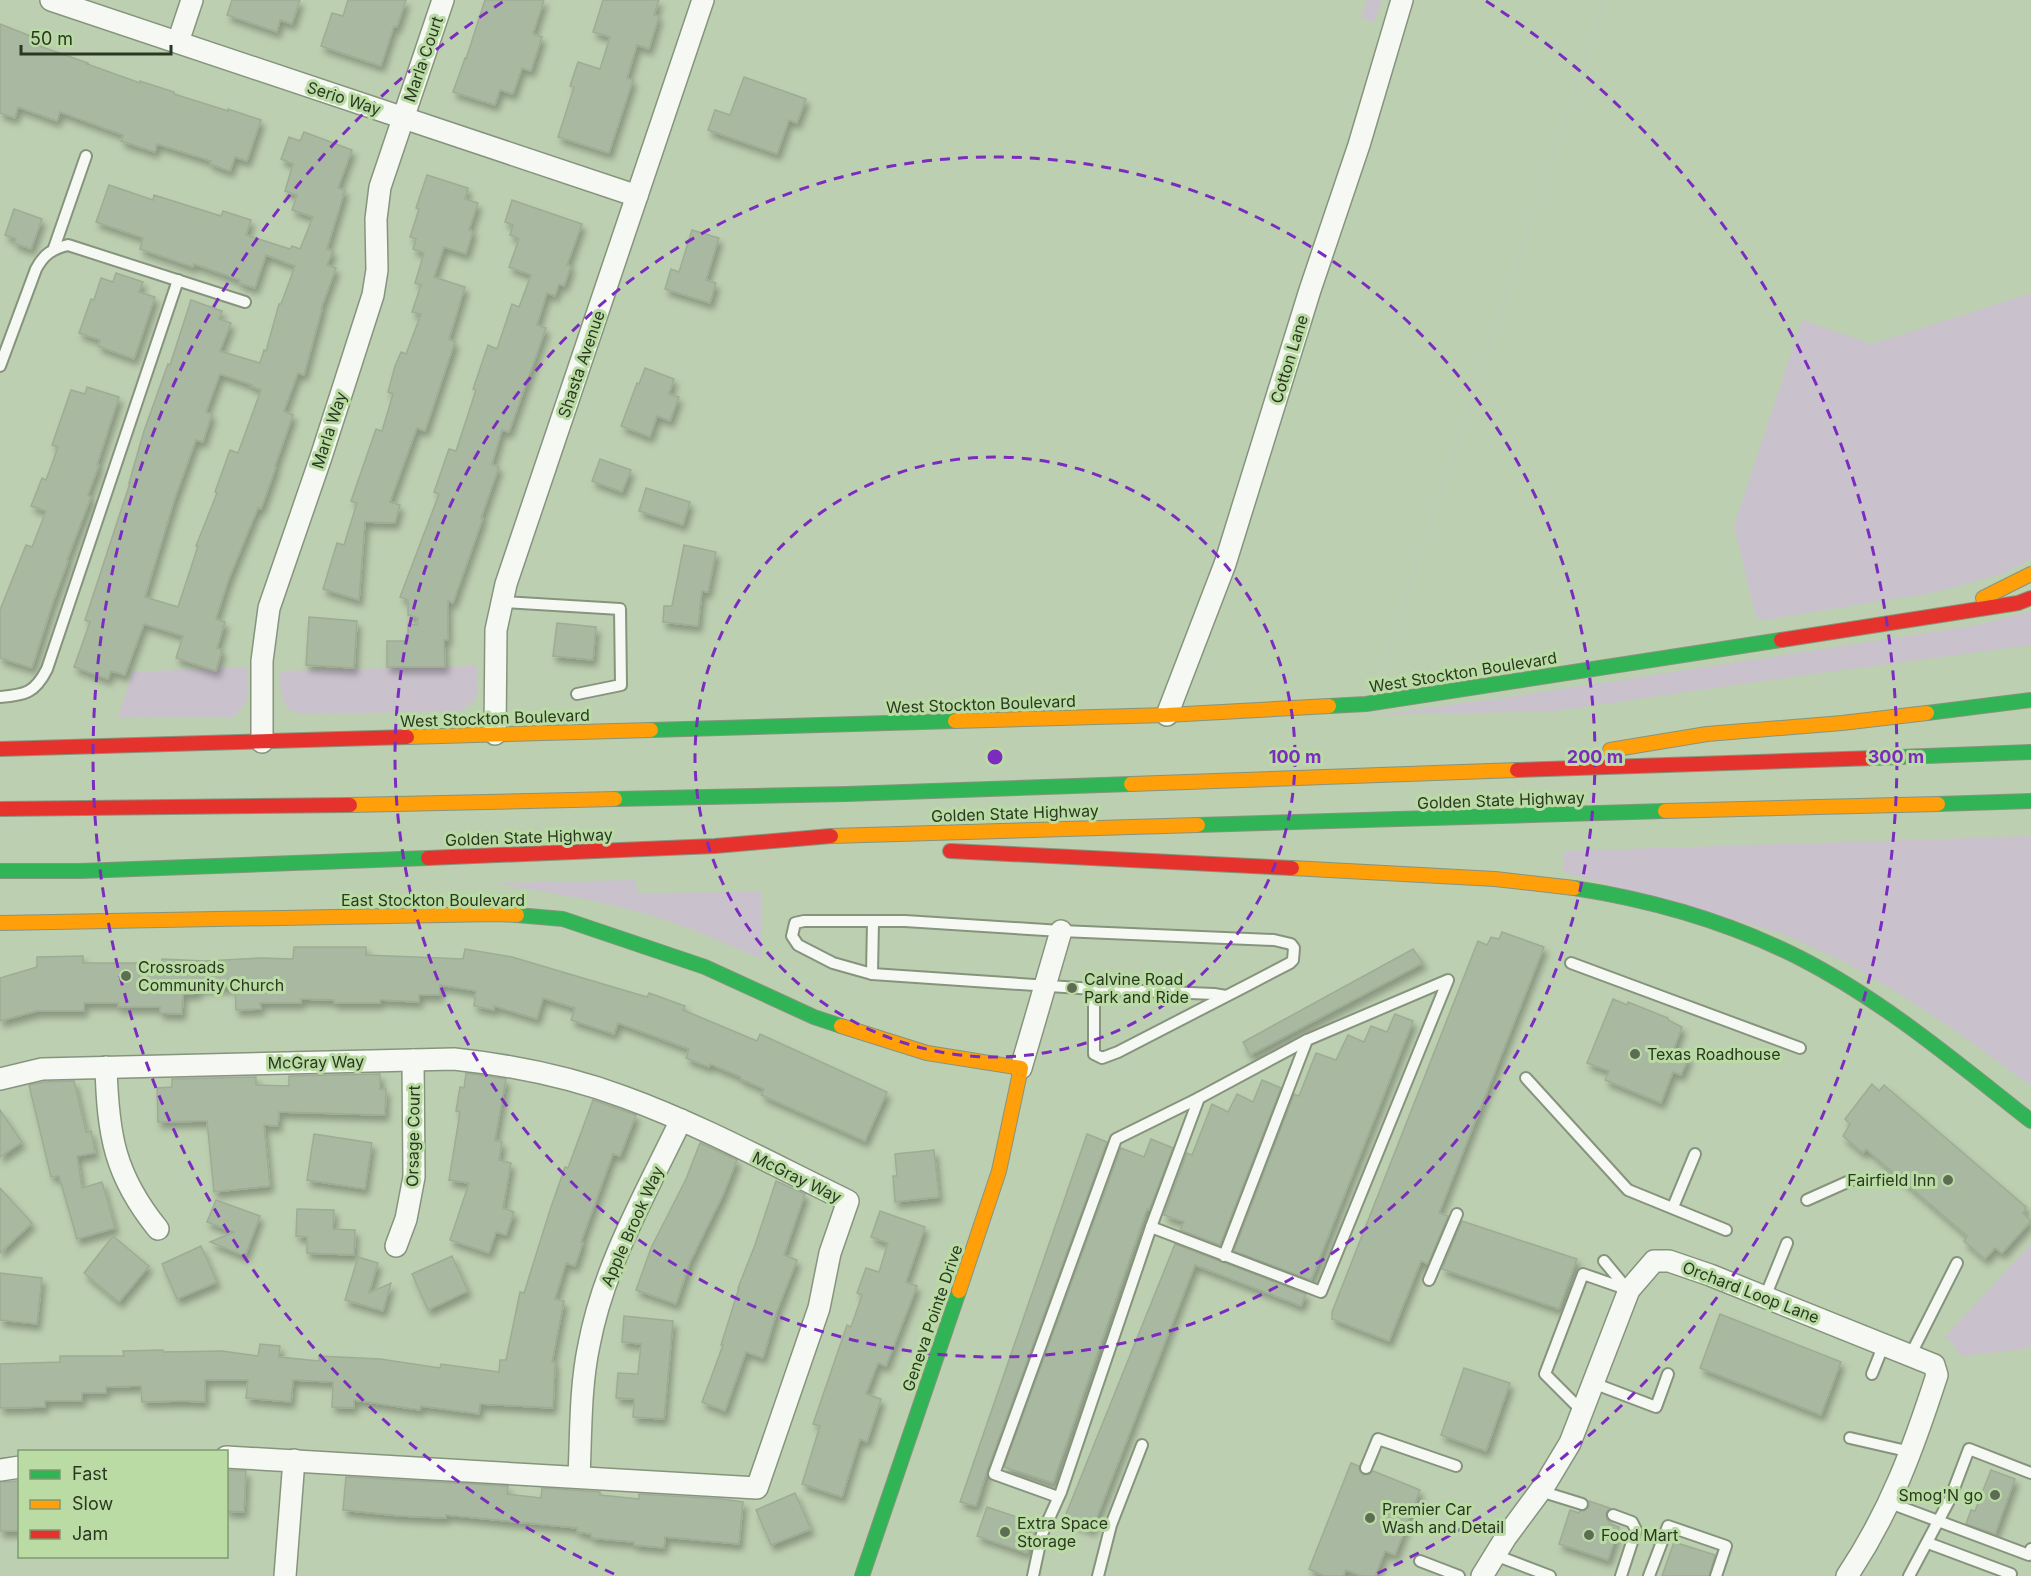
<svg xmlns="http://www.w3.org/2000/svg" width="2031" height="1576" viewBox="0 0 2031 1576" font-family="Inter,sans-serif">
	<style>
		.green { fill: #c9c1cc }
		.building { fill: #a9b8a0; stroke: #9eac94; stroke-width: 1.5; fill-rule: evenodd; filter: url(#shadow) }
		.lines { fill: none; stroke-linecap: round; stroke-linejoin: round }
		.lane-casing { stroke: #86947d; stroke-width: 14 }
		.street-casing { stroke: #86947d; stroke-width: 24 }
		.fast-casing { stroke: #86947d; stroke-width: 16 }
		.slow-casing { stroke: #86947d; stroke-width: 16 }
		.jam-casing { stroke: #86947d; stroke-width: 16 }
		.path { stroke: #c5cac1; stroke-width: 4; stroke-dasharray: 1.5 4.5; stroke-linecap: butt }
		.lane { stroke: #f5f8f3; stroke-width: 10 }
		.street { stroke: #f5f8f3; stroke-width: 21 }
		.fast { stroke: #30b455; stroke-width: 14 }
		.slow { stroke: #ff9f0a; stroke-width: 14 }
		.jam { stroke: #e5322d; stroke-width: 14 }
		.ring { fill: none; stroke: #7b2cbf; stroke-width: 3; stroke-dasharray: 10 8 }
		.poi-dot { fill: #5d6d54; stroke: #badca4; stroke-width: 2 }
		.labels { text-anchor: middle; stroke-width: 6; stroke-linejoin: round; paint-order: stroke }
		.street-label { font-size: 16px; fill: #2a3822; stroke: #badca4 }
		.poi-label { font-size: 16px; fill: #2a3822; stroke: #badca4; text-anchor: start }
		.centre { fill: #7b2cbf; stroke: #badca4; stroke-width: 3 }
		.ring-label { font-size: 18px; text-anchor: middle; font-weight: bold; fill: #7b2cbf; stroke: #badca4; stroke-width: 6; stroke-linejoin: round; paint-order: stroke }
	</style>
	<defs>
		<filter id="shadow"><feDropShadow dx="3.5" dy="6" stdDeviation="3" flood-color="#0004"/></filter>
	</defs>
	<rect width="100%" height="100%" fill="#bdcfb1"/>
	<g class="green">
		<polygon points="1367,0 1382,0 1374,23 1361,17"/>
		<polygon points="2031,293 2031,559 2003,574 1931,593 1764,620 1756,617 1734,526 1802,320 1872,344"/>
		<polygon points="2031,611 2031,645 1762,681 1555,711 1375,715 1529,694 1978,625"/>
		<path d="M477 666C478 688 483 700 460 711L301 714 288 709 281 696 280 671Z"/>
		<path d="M247 667C248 692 253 699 233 717L118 718 132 672Z"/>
		<polygon points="2031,836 2031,1086 1956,1031 1898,993 1849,964 1781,933 1564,872 1564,851"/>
		<path d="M636 880 637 893 761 892 762 959C719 940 677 922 632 910 586 898 539 891 491 883Z"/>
		<polygon points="2031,1244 2031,1346 2024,1349 1961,1356 1953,1344 1945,1337"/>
	</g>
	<g class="building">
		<polygon points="232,0 300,0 292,24 280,20 277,32 227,15"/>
		<polygon points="348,0 406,0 397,27 394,26 381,66 321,46 332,13 343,16"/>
		<polygon points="485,0 544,0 533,34 542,37 531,71 522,68 513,94 500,90 495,105 453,92 465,58 466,59"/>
		<polygon points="603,0 659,0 654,15 659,16 649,49 637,45 627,78 633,80 609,153 558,137 574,87 570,86 578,62 600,69 610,37 593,32"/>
		<polygon points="0,24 33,37 31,43 88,63 87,64 140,83 140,81 174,92 174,94 228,111 228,109 261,120 247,161 235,157 230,171 210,164 211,161 157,144 155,152 121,141 123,135 60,112 57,121 18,107 15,118 0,113"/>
		<polygon points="744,77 806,99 797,123 789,120 777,154 708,130 715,110 730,115"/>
		<path d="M304 132 352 150 338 188 345 190 327 249 333 251 327 265 336 268 321 309H322L304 375 298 373 284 411 293 415 275 466 276 467 261 509 258 508 228 581 216 619 225 622 217 648 222 650 216 671 176 658 183 636 144 624 125 675 111 671 108 679 74 667 90 622 85 620 130 483H129L144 431 168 364 170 365 191 300 222 311 219 319 231 323 220 351 260 363 264 350 266 351 279 304H281L295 266 266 255 255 288 239 283 240 280 194 264 193 267 140 249 143 238 96 222 109 185 153 200 154 195 221 216 223 211 251 220 246 235 290 249 292 246 300 249 313 217 292 210 297 195 285 191 293 164 281 159 289 137 300 141ZM220 374 252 385 251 386 261 390 238 453 230 450 215 492 217 493 196 546H198L178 607 145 597 175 498 196 440 203 442 212 414 206 412Z"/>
		<polygon points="427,175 468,188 465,199 478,203 469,230 473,231 466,254 444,247 434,277 465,287 449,339 455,342 425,431 417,428 390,502 400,505 395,523 365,522 359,600 323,589 337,543 344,545 357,503 351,501 376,429 382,431 393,394 388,392 395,366 401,352 406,354 421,314 412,312 421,285 415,283 424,253 413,249 416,239 410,237 419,209 416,208"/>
		<polygon points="512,200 582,224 567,265 571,266 564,286 559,284 555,296 547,293 537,325 546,328 509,432 502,430 492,464 499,467 481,518 483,518 453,603 448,601 448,640 444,640 445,667 387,667 387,641 408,641 408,624 417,625 418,618 408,615 408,600 400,597 439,494 434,492 449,449 456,451 476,390 473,389 488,345 497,349 512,304 519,307 531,275 509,267 519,239 510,235 513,225 505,222"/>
		<polygon points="14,209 42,219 31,249 14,243 16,239 5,235"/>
		<polygon points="692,230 719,238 706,280 716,283 710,303 665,289 671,269 679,272"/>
		<polygon points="116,273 143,282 139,292 155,297 134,359 98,346 100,340 79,333 91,299 94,300 101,278 113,282"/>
		<polygon points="645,368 674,379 669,394 679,397 670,421 657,416 650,437 621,426 637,383 639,384"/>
		<polygon points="87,387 119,397 97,465 99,465 88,495 91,497 67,560 68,561 53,602 32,668 0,658 0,610 26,545 32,547 46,511 31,506 42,478 46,480 58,447 52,445 71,390 85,394"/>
		<polygon points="600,459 631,470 622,492 592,481"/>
		<polygon points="646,488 690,502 683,525 639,511"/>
		<polygon points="684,545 716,552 708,592 702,591 698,626 663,622 664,606 672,606"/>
		<polygon points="309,617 357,621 354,668 306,665"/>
		<polygon points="557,623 596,627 593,660 553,656"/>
		<polygon points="1502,932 1544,947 1439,1213 1448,1216 1428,1264 1421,1261 1389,1341 1332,1319 1332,1312 1478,941 1487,945 1491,937 1499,939"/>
		<polygon points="294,947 366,947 366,955 463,959 465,949 512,957 647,997 649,993 685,1006 683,1010 757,1041 760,1034 887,1092 865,1141 761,1095 764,1089 741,1079 741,1077 710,1064 709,1067 686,1058 689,1049 618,1023 614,1034 571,1020 575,1008 543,998 537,1019 494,1006 494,1010 474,1006 476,991 440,985 440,995 419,995 419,1002 380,1000 380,1003 334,1003 334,1000 301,999 301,1003 260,1003 261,1009 236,1010 235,987 198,988 198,993 183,994 182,1014 160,1013 160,1007 118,1007 118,1003 84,1003 84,1011 37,1011 0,1021 0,978 37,967 37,957 83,956 83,963 162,963 162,959 205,961 261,958 293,959"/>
		<polygon points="1413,949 1423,963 1250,1055 1243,1042"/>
		<polygon points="1613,999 1627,1005 1628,1002 1668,1018 1668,1020 1682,1027 1673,1051 1689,1057 1681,1075 1673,1072 1661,1103 1605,1080 1609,1071 1587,1063"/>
		<polygon points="1395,1014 1413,1021 1311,1280 1234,1251 1294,1094 1299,1096 1316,1053 1336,1060 1348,1035 1364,1042 1371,1026 1387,1032"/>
		<polygon points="466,1073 506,1079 495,1140 502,1142 499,1160 511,1163 503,1208 514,1212 506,1235 496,1232 489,1253 450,1240 469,1183 449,1180 460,1112 456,1111 460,1087 464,1088"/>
		<polygon points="380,1074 380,1089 386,1089 385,1115 279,1112 278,1126 264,1125 270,1186 214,1192 207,1121 158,1122 157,1088 172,1087 172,1079 256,1077 256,1085 289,1086 289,1076"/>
		<polygon points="1262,1080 1281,1088 1220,1245 1180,1230 1184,1222 1164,1215 1187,1153 1192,1155 1212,1104 1228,1112 1237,1094 1253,1102"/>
		<polygon points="74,1081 86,1132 91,1131 95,1153 77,1156 82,1188 102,1182 115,1228 77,1239 59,1176 51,1177 29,1085 44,1082"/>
		<polygon points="1872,1084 1879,1091 1884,1085 2026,1207 2023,1213 2031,1221 2002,1253 1995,1248 1985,1259 1964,1241 1967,1236 1866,1149 1863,1153 1843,1136 1850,1124 1845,1119"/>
		<polygon points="593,1100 636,1115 620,1156 613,1154 581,1242 583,1243 575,1266 566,1263 555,1299 564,1301 552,1362 555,1362 553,1408 480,1404 479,1414 421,1406 420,1410 354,1400 354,1408 332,1407 333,1382 293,1380 291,1402 246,1398 248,1380 205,1380 205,1402 183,1401 142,1402 141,1386 106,1387 106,1393 82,1393 82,1401 45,1401 45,1407 0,1408 0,1364 60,1362 60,1356 124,1356 123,1351 163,1350 163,1352 222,1351 258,1356 260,1344 280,1346 279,1357 319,1361 319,1356 380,1359 440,1368 441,1364 499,1372 500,1360 506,1360 520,1292 524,1293 550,1210 565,1167 568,1168"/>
		<polygon points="0,1110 22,1142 0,1157"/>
		<polygon points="314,1134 372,1143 365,1189 307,1180"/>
		<polygon points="1087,1134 1107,1142 987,1471 976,1506 960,1502"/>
		<polygon points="1151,1139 1173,1148 1149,1210 1147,1209 1053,1483 1004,1467 1121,1148 1144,1157"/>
		<polygon points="700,1143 737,1160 723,1195 690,1262 676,1304 636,1290 651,1248 686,1179"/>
		<polygon points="934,1150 939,1197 895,1202 893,1176 897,1176 895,1154"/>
		<polygon points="776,1181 805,1194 784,1255 797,1260 777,1311 763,1358 746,1352 725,1411 702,1402 723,1345 721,1345 739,1288 738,1288 755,1245"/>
		<polygon points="0,1188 32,1223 0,1253"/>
		<polygon points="216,1200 260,1216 245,1256 210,1242 234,1232 207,1222"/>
		<polygon points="297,1209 334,1210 333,1229 355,1230 354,1255 307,1253 307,1237 296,1236"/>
		<polygon points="880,1211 925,1227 906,1282 917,1286 886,1366 878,1363 866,1394 881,1399 867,1442 860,1439 842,1497 802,1484 820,1426 813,1424 847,1325 851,1327 862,1295 857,1293 866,1268 879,1272 888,1243 871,1237"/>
		<polygon points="1462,1221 1577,1259 1559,1309 1442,1269"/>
		<polygon points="113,1236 149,1266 119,1302 84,1273"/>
		<polygon points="1175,1244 1306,1294 1301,1306 1195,1265 1092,1530 1064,1519"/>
		<polygon points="201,1246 217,1282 177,1299 162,1264"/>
		<polygon points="452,1256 468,1291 428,1310 412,1274"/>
		<polygon points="358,1257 378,1263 369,1293 391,1283 383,1311 345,1300"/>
		<polygon points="0,1273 42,1278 37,1324 0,1320"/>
		<polygon points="1720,1314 1841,1362 1821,1415 1700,1368"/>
		<polygon points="624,1316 673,1321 664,1419 633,1417 634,1399 616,1398 618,1373 638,1374 641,1344 622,1342"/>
		<polygon points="1464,1368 1510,1383 1486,1451 1441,1435"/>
		<polygon points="1351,1463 1359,1466 1360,1472 1364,1475 1370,1474 1373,1471 1420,1490 1395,1555 1385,1551 1375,1576 1362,1576 1346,1570 1343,1576 1325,1576 1309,1569"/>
		<polygon points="226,1470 246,1471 244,1512 226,1511"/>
		<polygon points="1991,1470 2015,1479 1995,1534 1966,1524 1971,1510 1975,1511"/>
		<polygon points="346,1477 508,1486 507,1494 541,1498 542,1488 600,1492 600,1495 639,1499 639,1494 722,1499 743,1502 739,1544 665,1537 664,1548 634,1545 634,1542 591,1538 591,1534 577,1532 577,1528 446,1515 446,1518 401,1516 343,1510"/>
		<polygon points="20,1481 20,1531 0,1531 0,1482"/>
		<polygon points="795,1493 811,1529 771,1545 756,1510"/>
		<polygon points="1589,1501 1610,1508 1606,1513 1607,1519 1610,1524 1619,1527 1608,1560 1559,1544 1570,1510 1579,1513 1580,1511 1584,1511 1589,1507"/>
		<polygon points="987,1507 1038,1524 1027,1553 977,1536"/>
		<polygon points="1674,1542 1715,1555 1709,1576 1662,1576"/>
	</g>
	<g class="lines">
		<g class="lane-casing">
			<g id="lane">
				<polyline points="54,248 86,156"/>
				<path d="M0 366 36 269C44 254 52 249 68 245L245 302"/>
				<polyline points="502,602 620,609 621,685 577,694"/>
				<path d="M0 697C25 695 35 693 47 669L178 280"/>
				<polyline points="1571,963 1800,1048"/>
				<polyline points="872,974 873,921"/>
				<path d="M1094 989 872 974 833 963 798 945 792 936 795 923 804 921H905L1061 931 1274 940 1291 944 1294 948 1293 960 1290 963C1233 993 1176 1022 1118 1052L1102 1058 1094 1054V989L1214 994 1226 996"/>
				<polyline points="1526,1078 1628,1190 1726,1230"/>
				<polyline points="1807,1200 1854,1179"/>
				<polyline points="1673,1207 1695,1154"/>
				<polyline points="1151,1227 1199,1098 1307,1040"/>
				<polyline points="1604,1261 1628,1290"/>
				<polyline points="1429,1280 1457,1214"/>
				<polyline points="1765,1297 1787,1243"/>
				<polyline points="1911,1354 1957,1263"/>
				<polyline points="1872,1374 1884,1344"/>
				<polyline points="1593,1383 1656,1407 1668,1374"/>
				<polyline points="1582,1411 1545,1374 1583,1274 1629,1290"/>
				<polyline points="1850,1438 1911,1452"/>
				<polyline points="1366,1468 1378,1439 1456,1466"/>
				<polyline points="1540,1491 1582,1504"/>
				<polyline points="1058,1497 994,1474 1116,1139 1199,1098"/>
				<polyline points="1890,1503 2029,1555 2031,1549"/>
				<polyline points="1613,1515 1632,1522 1636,1530 1621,1576"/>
				<polyline points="1928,1543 2011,1574"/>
				<polyline points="1495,1555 1550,1576"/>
				<polyline points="1420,1561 1459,1576"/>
				<polyline points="1033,1576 1042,1534 1061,1492 1151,1227 1321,1292 1448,980 1307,1040 1224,1256"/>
				<polyline points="1098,1576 1111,1525 1142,1445"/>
				<polyline points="1649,1576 1668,1526 1726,1546 1716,1576"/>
				<polyline points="1909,1576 1950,1499 1969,1449 2031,1473"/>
			</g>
		</g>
		<g class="street-casing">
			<g id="street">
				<polyline points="51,0 637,196"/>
				<polyline points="178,42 192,0"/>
				<polyline points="1167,715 1225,564 1310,290 1359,145 1402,0"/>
				<polyline points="495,734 496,630 506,584 703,0"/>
				<polyline points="262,742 262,661 269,608 321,457 373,295 377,270 376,219 380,187 443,0"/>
				<path d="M106 1067C108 1134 114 1175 158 1229"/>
				<polyline points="1021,1068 1061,931"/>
				<path d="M0 1079 42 1069 454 1059C511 1065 570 1077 624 1097 701 1125 774 1165 848 1201L830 1253 819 1308 757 1488 226 1457"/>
				<polyline points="396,1246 406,1219 414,1177 413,1060"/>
				<polyline points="0,1470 20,1467"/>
				<path d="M579 1477C581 1434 580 1387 589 1345 604 1265 646 1193 681 1120"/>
				<polyline points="285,1576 294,1460"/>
				<path d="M1482 1576 1506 1537 1546 1483 1570 1443 1629 1290 1654 1261H1669L1710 1275 1934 1365 1937 1375C1913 1449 1891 1510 1847 1576"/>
			</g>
		</g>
		<g class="fast-casing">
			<g id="fast">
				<polyline points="1329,706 1366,704 1781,640"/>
				<polyline points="1927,713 2031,700"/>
				<polyline points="651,730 955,721"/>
				<polyline points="1874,758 2031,752"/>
				<polyline points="615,799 847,794 1131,784"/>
				<polyline points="1938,804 2031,801"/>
				<polyline points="1198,825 1665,811"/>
				<polyline points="0,871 80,871 428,858"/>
				<path d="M1574 888C1652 900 1729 922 1800 958 1884 1001 1957 1063 2031 1121"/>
				<polyline points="517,915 563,919 705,967 814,1017 841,1026"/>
				<polyline points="862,1576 959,1291"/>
			</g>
		</g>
		<g class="slow-casing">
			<g id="slow">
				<polyline points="1983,598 2031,574"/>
				<polyline points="955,721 1167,715 1329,706"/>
				<polyline points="407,737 651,730"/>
				<polyline points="1610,750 1707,734 1842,723 1927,713"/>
				<polyline points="1131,784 1517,770"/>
				<polyline points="350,805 615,799"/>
				<polyline points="1665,811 1938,804"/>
				<polyline points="831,836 1198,825"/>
				<polyline points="1292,868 1495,879 1574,888"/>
				<polyline points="0,923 498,914 517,915"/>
				<polyline points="841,1026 927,1053 1021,1068 999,1171 959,1291"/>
			</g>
		</g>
		<g class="jam-casing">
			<g id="jam">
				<polyline points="1781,640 2018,603 2031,598"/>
				<polyline points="0,749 407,737"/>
				<polyline points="1517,770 1874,758"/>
				<polyline points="0,809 350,805"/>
				<polyline points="950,851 1292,868"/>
				<polyline points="428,858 715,846 831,836"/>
			</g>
		</g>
		<polyline class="path" points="1379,675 1604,0"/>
		<use href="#lane" class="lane"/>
		<use href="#street" class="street"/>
		<use href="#fast" class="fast"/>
		<use href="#slow" class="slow"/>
		<use href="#jam" class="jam"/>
	</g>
	<g class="ring">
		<circle cx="995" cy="757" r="300"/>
		<circle cx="995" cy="757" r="600"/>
		<path d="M614 1574A901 901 0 0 1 504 1M1486 1A901 901 0 0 1 1376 1574"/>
	</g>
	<g class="poi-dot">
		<circle cx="126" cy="976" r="6"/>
		<circle cx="1072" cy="988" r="6"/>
		<circle cx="1635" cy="1054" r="6"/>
		<circle cx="1948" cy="1180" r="6"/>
		<circle cx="1995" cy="1495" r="6"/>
		<circle cx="1370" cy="1518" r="6"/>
		<circle cx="1005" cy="1532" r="6"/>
		<circle cx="1589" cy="1535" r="6"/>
	</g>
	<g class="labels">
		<g class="street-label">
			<text transform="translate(423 59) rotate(-71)" y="6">Marla Court</text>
			<text transform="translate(344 98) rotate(18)" y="6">Serio Way</text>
			<text transform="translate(1289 359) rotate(-73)" y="6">Cotton Lane</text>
			<text transform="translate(581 364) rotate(-71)" y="6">Shasta Avenue</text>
			<text transform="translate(329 430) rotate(-72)" y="6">Marla Way</text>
			<text transform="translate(1463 672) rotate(-9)" y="6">West Stockton Boulevard</text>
			<text transform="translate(981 704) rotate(-2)" y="6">West Stockton Boulevard</text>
			<text transform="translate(495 718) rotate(-2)" y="6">West Stockton Boulevard</text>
			<text transform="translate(1501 800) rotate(-2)" y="6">Golden State Highway</text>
			<text transform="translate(1015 813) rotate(-2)" y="6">Golden State Highway</text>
			<text transform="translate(529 837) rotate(-2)" y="6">Golden State Highway</text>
			<text x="433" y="906">East Stockton Boulevard</text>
			<text transform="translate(316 1062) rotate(-1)" y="6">McGray Way</text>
			<text transform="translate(413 1136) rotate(-89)" y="6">Orsage Court</text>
			<text transform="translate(797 1177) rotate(26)" y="6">McGray Way</text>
			<text transform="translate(632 1226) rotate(-66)" y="6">Apple Brook Way</text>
			<text transform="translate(1751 1292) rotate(21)" y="6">Orchard Loop Lane</text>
			<text transform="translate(932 1318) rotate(-71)" y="6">Geneva Pointe Drive</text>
		</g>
		<g class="poi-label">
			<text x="138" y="973">Crossroads<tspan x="138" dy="18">Community Church</tspan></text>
			<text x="1084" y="985">Calvine Road<tspan x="1084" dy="18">Park and Ride</tspan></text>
			<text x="1647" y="1060">Texas Roadhouse</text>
			<text x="1936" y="1186" text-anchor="end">Fairfield Inn</text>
			<text x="1983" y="1501" text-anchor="end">Smog'N go</text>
			<text x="1382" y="1515">Premier Car<tspan x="1382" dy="18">Wash and Detail</tspan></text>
			<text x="1017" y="1529">Extra Space<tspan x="1017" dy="18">Storage</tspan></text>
			<text x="1601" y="1541">Food Mart</text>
		</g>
	</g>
	<circle cx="995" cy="757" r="9" class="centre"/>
	<g class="ring-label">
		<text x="1295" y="763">100 m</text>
		<text x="1595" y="763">200 m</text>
		<text x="1896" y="763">300 m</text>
	</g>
	<rect x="18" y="1450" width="210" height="108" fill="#badca4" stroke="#809a70" stroke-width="1.5"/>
	<rect x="30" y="1470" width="30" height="9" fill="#30b455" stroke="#809a70" stroke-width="1.5"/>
	<text x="72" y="1480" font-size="18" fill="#2a3822">Fast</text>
	<rect x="30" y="1500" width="30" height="9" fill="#ff9f0a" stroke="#809a70" stroke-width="1.5"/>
	<text x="72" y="1510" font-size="18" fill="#2a3822">Slow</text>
	<rect x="30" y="1530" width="30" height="9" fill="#e5322d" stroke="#809a70" stroke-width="1.5"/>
	<text x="72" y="1540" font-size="18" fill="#2a3822">Jam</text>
	<path d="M21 45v9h150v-9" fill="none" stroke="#2a3822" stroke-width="3"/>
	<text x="30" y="45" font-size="18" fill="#2a3822" stroke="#badca4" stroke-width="4.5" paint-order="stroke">50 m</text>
</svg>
